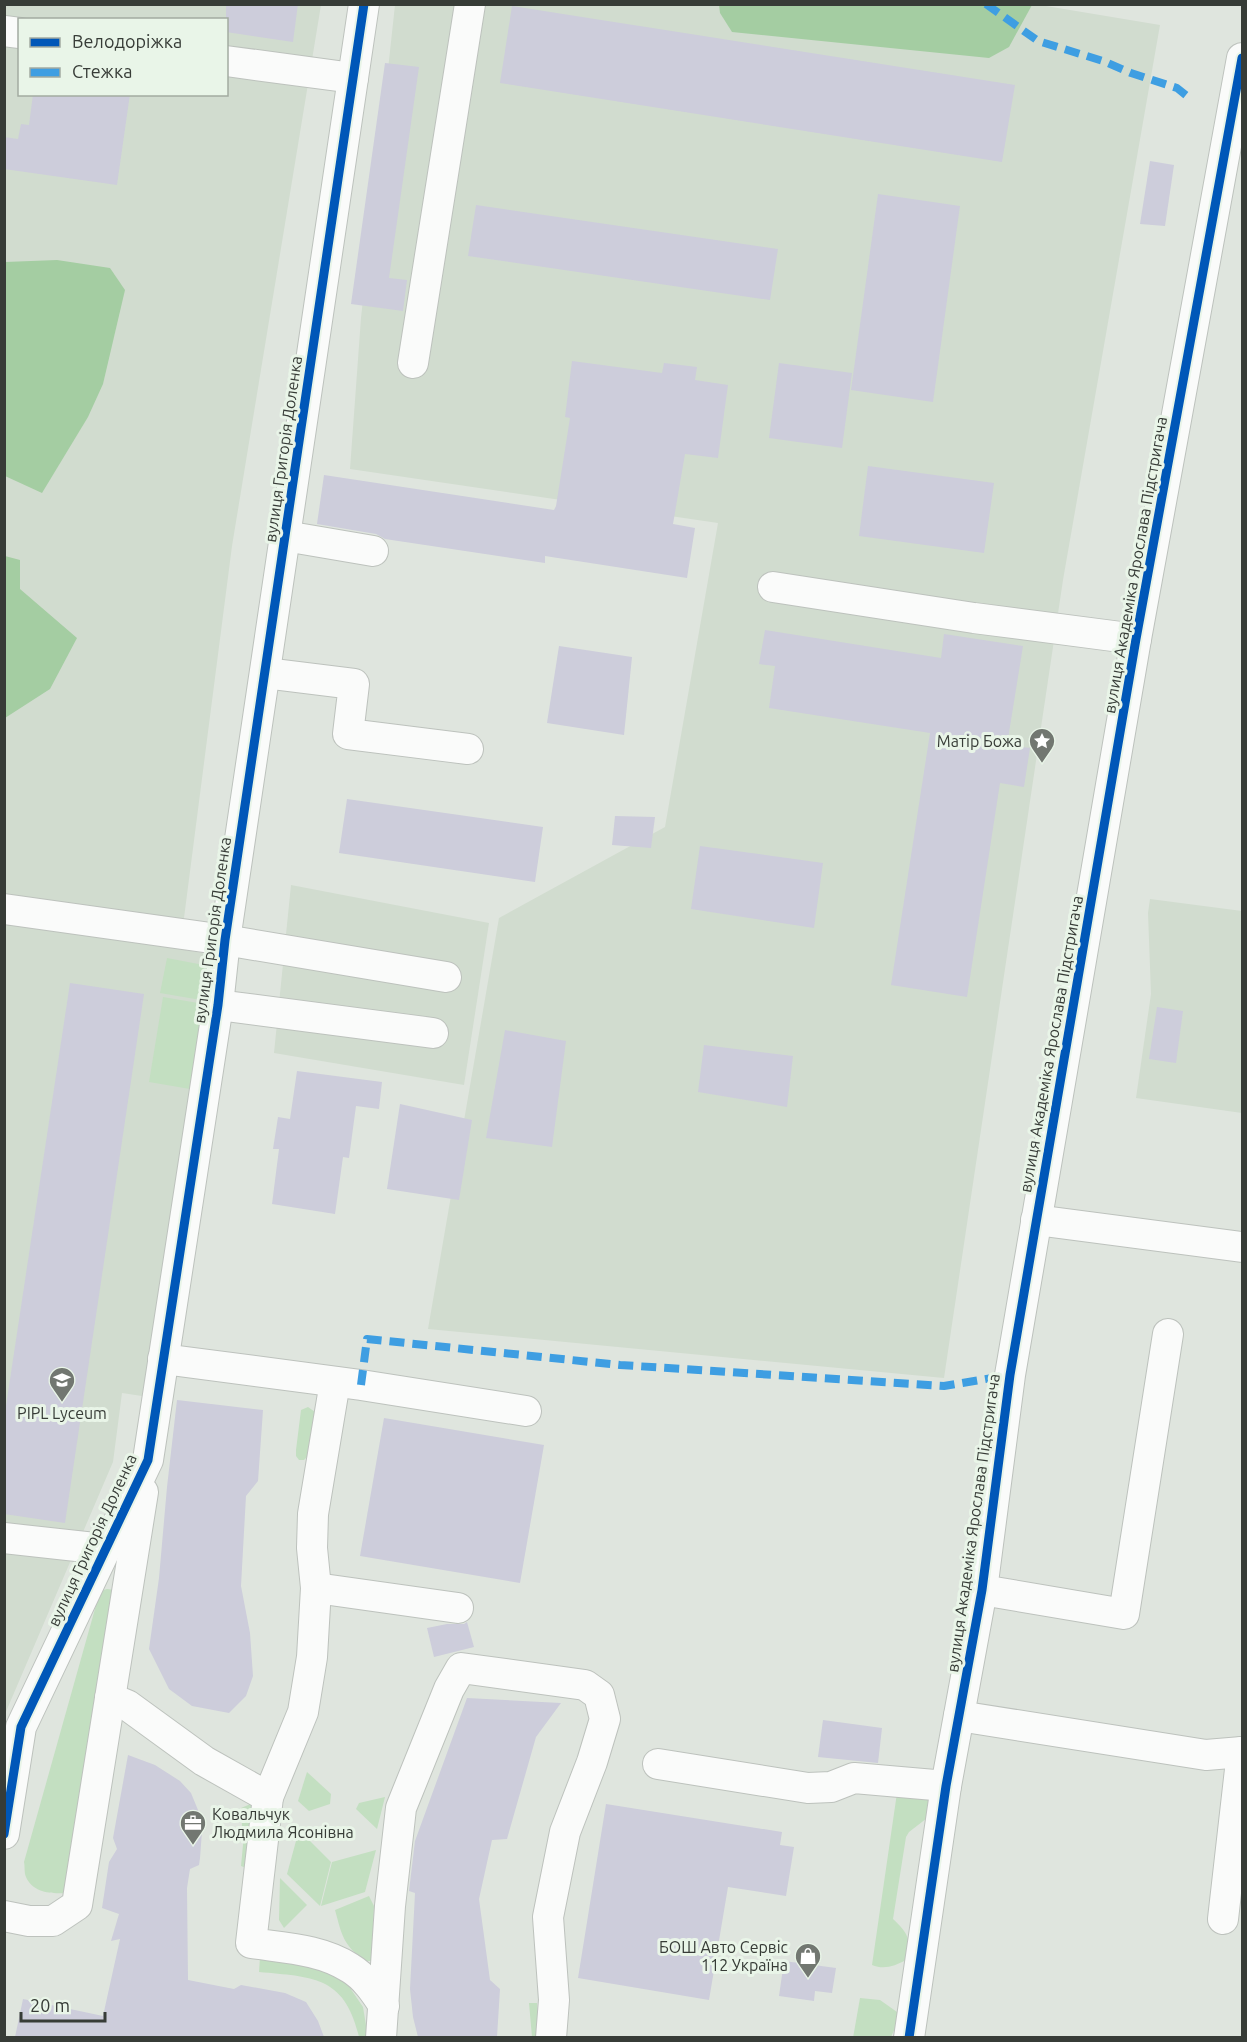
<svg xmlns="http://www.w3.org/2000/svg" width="1247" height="2042" viewBox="0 0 1247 2042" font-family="Ubuntu,sans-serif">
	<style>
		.built { fill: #d1dccf; fill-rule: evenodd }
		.green { fill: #c3dfc1 }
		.forest { fill: #a4cda2 }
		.building { fill: #cdcddb }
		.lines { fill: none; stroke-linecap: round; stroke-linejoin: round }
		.minor-casing { stroke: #bdc2bd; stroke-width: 32 }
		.minor { stroke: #fafbfa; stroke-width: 30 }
		.quiet { stroke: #3e9ee2; stroke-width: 8; stroke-dasharray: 15 8; stroke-linecap: butt }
		.cycleway-casing { stroke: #e9f5e8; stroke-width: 13 }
		.cycleway { stroke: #0057b8; stroke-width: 9 }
		.labels { text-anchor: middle; stroke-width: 6; stroke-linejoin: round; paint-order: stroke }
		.street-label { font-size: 16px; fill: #373c37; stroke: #e9f5e8 }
		.poi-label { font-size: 16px; fill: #373c37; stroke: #e9f5e8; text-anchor: end }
	</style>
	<rect width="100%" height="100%" fill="#dfe5de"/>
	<g class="built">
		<polygon points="1034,4 1160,25 1063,580 944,1378 428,1329 499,918 665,827 718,523 350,469 361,318 395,5"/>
		<path d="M5 5H321L232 546 180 949 218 956 142 1396 122 1393 113 1462 5 1714ZM20 20H226V94H20Z"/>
		<polygon points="291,885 489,923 464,1085 274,1053"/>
		<polygon points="1150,899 1242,911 1242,1113 1136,1098 1151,994 1148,913"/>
	</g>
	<g class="green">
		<polygon points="167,958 214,967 207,1001 160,993"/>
		<polygon points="163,997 204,1004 190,1089 149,1082"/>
		<polygon points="308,1407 315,1412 307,1457 304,1460 299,1460 296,1456 296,1450 301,1410"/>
		<path d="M107 1589 115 1590 66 1893C52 1894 33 1893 26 1877 24 1873 25 1866 24 1862L100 1591Z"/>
		<polygon points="307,1772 331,1794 330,1804 309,1811 298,1801"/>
		<path d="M898 1786 931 1800V1815L909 1832 906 1837 893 1919C908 1933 912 1940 906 1960 895 1966 884 1970 872 1965Z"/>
		<polygon points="385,1797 377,1829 356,1809 359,1803"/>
		<polygon points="253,1803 246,1868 241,1866 243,1845 241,1808"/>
		<polygon points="299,1830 331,1862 320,1906 287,1874"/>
		<polygon points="376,1850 365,1892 321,1906 332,1862"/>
		<polygon points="280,1878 307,1905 284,1928 279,1920"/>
		<path d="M369 1896 374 1906 372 1957 371 1961H366C343 1946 342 1935 335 1910Z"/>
		<path d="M260 1957 307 1962 346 1982 363 2007 368 2037H359C345 1976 313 1977 259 1972Z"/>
		<polygon points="860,1998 880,2000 897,2012 897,2024 891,2037 853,2038"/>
		<polygon points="529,2003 537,2003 539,2037 532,2037"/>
	</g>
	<g class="forest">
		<polygon points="719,5 719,4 1032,5 1009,47 989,58 732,32 720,13"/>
		<polygon points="57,260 110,268 125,290 103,384 88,417 42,493 5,476 5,262"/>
		<polygon points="5,556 20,560 20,589 77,638 50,689 5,718"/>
	</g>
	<g class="building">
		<polygon points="226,4 298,4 293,42 226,32"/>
		<polygon points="512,6 1015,85 1002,162 500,83"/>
		<polygon points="385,63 419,67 389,278 407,280 403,311 351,304"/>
		<polygon points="33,94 130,94 117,185 4,169 4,137 18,139 21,124 29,125"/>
		<polygon points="1150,161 1174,165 1165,226 1140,224"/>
		<polygon points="878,194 960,206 933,402 851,390"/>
		<polygon points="476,205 778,249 770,300 468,256"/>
		<polygon points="572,361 662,373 664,363 697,367 695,380 728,385 718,458 685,454 673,524 695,528 687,578 545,556 545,563 385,539 376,534 317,524 324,475 554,510 556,506 570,418 565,417"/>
		<polygon points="779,363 852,373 842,448 769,438"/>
		<polygon points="868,466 994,483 984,553 859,536"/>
		<polygon points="765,630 941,658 944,634 1023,646 1007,745 1030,748 1024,787 1000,783 967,997 891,985 930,733 769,708 775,666 759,664"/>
		<polygon points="559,646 632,657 624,735 547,723"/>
		<polygon points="347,799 543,827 535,882 339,853"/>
		<polygon points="615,816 655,817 651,848 612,845"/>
		<polygon points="700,846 823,863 814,928 691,909"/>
		<polygon points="70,983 144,994 65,1523 4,1514 4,1419"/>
		<polygon points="1157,1007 1183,1011 1176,1063 1149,1059"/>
		<polygon points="505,1030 566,1041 552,1147 486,1138"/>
		<polygon points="704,1045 793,1056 787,1107 698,1092"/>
		<polygon points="297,1071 382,1082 379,1109 356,1106 349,1158 343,1157 335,1214 272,1204 279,1149 273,1149 278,1117 290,1119"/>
		<polygon points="400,1104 472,1120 459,1200 387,1189"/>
		<polygon points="177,1400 263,1410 258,1481 246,1496 241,1586 250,1633 253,1676 246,1696 229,1713 192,1706 169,1689 149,1649 159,1578 167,1487"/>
		<polygon points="384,1418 544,1445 520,1583 360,1556"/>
		<polygon points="467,1622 474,1647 434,1657 427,1628 447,1624 464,1624"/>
		<polygon points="467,1698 561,1703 536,1737 507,1839 492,1840 479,1899 490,1980 500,1989 497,2037 418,2037 413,2017 410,1989 415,1893 409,1891 415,1841"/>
		<polygon points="823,1720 882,1728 878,1763 818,1757"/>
		<polygon points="128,1755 155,1765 180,1781 191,1793 198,1810 202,1831 200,1858 199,1865 190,1869 187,1888 188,1980 234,1989 241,1985 285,1993 306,2002 318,2021 324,2037 15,2037 23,1999 103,2016 120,1939 111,1941 119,1914 102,1908 109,1862 117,1849 113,1838"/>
		<polygon points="606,1804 782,1832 780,1845 794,1847 786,1896 728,1887 709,2000 578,1978"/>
		<polygon points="784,1961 836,1968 832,1993 815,1991 814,2001 779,1996"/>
	</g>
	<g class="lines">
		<g class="minor-casing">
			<g id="minor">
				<polyline points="4,31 20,33"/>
				<polyline points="226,61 353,78"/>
				<polyline points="413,363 470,4"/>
				<polyline points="285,536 373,551"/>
				<polyline points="773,587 974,618 1136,639"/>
				<polyline points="265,673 354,684 348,734 468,749"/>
				<polyline points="4,909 225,940 446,977"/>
				<polyline points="218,1005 433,1033"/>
				<polyline points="1036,1220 1242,1247"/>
				<polyline points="163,1359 361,1385 526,1411"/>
				<polyline points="4,1538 104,1549"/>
				<polyline points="316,1588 458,1608"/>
				<polyline points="982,1590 1124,1614 1168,1334"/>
				<path d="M110 1698 127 1705 204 1761 268 1797 251 1943C284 1948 321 1949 350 1968 365 1977 375 1992 384 2006"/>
				<polyline points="959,1716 1206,1755 1242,1752"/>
				<polyline points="658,1764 808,1788 831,1787 854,1778 946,1786"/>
				<polyline points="268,1797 303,1712 312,1657 316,1588 312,1548 313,1514 335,1382"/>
				<polyline points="4,1834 21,1727 148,1460 218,1005 225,940 364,4"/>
				<polyline points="4,1916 29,1921 53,1921 77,1905 143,1492"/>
				<polyline points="1223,1919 1242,1752"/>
				<polyline points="381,2038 390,1906 401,1808 449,1689 461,1668 585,1685 599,1695 605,1719 592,1762 565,1832 548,1917 554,2000 551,2038"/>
				<polyline points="909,2038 946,1786 982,1590 1010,1375 1136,639 1242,58"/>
			</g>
		</g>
		<use href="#minor" class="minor"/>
		<g class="quiet">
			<polyline points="986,4 1038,41 1103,61 1131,73 1177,88 1187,96"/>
			<polyline points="361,1385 367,1339 620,1365 944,1386 1010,1375"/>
		</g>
		<g class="cycleway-casing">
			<g id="cycleway">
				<polyline points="4,1834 21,1727 148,1460 218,1005 225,940 364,4"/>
				<polyline points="909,2038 946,1786 982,1590 1010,1375 1136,639 1242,58"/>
			</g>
		</g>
		<use href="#cycleway" class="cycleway"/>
	</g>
	<defs>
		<g id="sight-pin" transform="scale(1.35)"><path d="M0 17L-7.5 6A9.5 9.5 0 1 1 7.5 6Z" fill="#727771" stroke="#e9f5e8"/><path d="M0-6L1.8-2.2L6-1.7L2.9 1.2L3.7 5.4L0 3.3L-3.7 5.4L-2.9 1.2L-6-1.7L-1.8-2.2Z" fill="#fff"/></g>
		<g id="school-pin" transform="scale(1.35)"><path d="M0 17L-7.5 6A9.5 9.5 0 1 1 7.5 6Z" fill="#727771" stroke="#e9f5e8"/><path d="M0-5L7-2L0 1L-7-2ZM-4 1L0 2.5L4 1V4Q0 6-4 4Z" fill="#fff"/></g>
		<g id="office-pin" transform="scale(1.35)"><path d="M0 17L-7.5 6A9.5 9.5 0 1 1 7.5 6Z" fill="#727771" stroke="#e9f5e8"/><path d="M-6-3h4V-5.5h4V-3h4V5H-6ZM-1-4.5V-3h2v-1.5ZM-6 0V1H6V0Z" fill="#fff"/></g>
		<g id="shop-pin" transform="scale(1.35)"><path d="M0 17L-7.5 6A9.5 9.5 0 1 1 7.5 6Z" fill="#727771" stroke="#e9f5e8"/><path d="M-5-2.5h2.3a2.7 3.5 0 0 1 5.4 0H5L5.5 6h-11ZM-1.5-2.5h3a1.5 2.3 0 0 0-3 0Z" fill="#fff"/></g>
	</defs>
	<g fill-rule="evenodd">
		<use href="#sight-pin" x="1042" y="741"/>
		<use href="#school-pin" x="62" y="1380"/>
		<use href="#office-pin" x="193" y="1823"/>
		<use href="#shop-pin" x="808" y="1956"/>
	</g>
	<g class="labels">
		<g class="street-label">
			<text transform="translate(283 449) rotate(-82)" y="6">вулиця Григорія Доленка</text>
			<text transform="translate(1135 565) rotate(-80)" y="6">вулиця Академіка Ярослава Підстригача</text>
			<text transform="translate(212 930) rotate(-82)" y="6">вулиця Григорія Доленка</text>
			<text transform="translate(1051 1044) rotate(-80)" y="6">вулиця Академіка Ярослава Підстригача</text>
			<text transform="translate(973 1523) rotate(-82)" y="6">вулиця Академіка Ярослава Підстригача</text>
			<text transform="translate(92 1540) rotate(-65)" y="6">вулиця Григорія Доленка</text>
		</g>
		<g class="poi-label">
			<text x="1022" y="747">Матір Божа</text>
			<text x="62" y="1419" text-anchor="middle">PIPL Lyceum</text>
			<text x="212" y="1820" text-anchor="start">Ковальчук<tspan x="212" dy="18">Людмила Ясонівна</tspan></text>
			<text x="788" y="1953">БОШ Авто Сервіс<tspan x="788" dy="18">112 Україна</tspan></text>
		</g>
	</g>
	<rect width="1247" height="2042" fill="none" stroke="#373c37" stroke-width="12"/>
	<rect x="18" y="18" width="210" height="78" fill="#e9f5e8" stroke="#a2aba1" stroke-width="1.5"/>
	<rect x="30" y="38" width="30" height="9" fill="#0057b8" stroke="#a2aba1" stroke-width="1.5"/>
	<text x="72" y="48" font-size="18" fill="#373c37">Велодоріжка</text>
	<rect x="30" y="68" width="30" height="9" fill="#3e9ee2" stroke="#a2aba1" stroke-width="1.5"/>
	<text x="72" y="78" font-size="18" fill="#373c37">Стежка</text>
	<path d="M21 2012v9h84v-9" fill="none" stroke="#373c37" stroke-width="3"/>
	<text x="30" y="2012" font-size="18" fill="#373c37" stroke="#e9f5e8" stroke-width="4.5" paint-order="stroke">20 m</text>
</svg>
